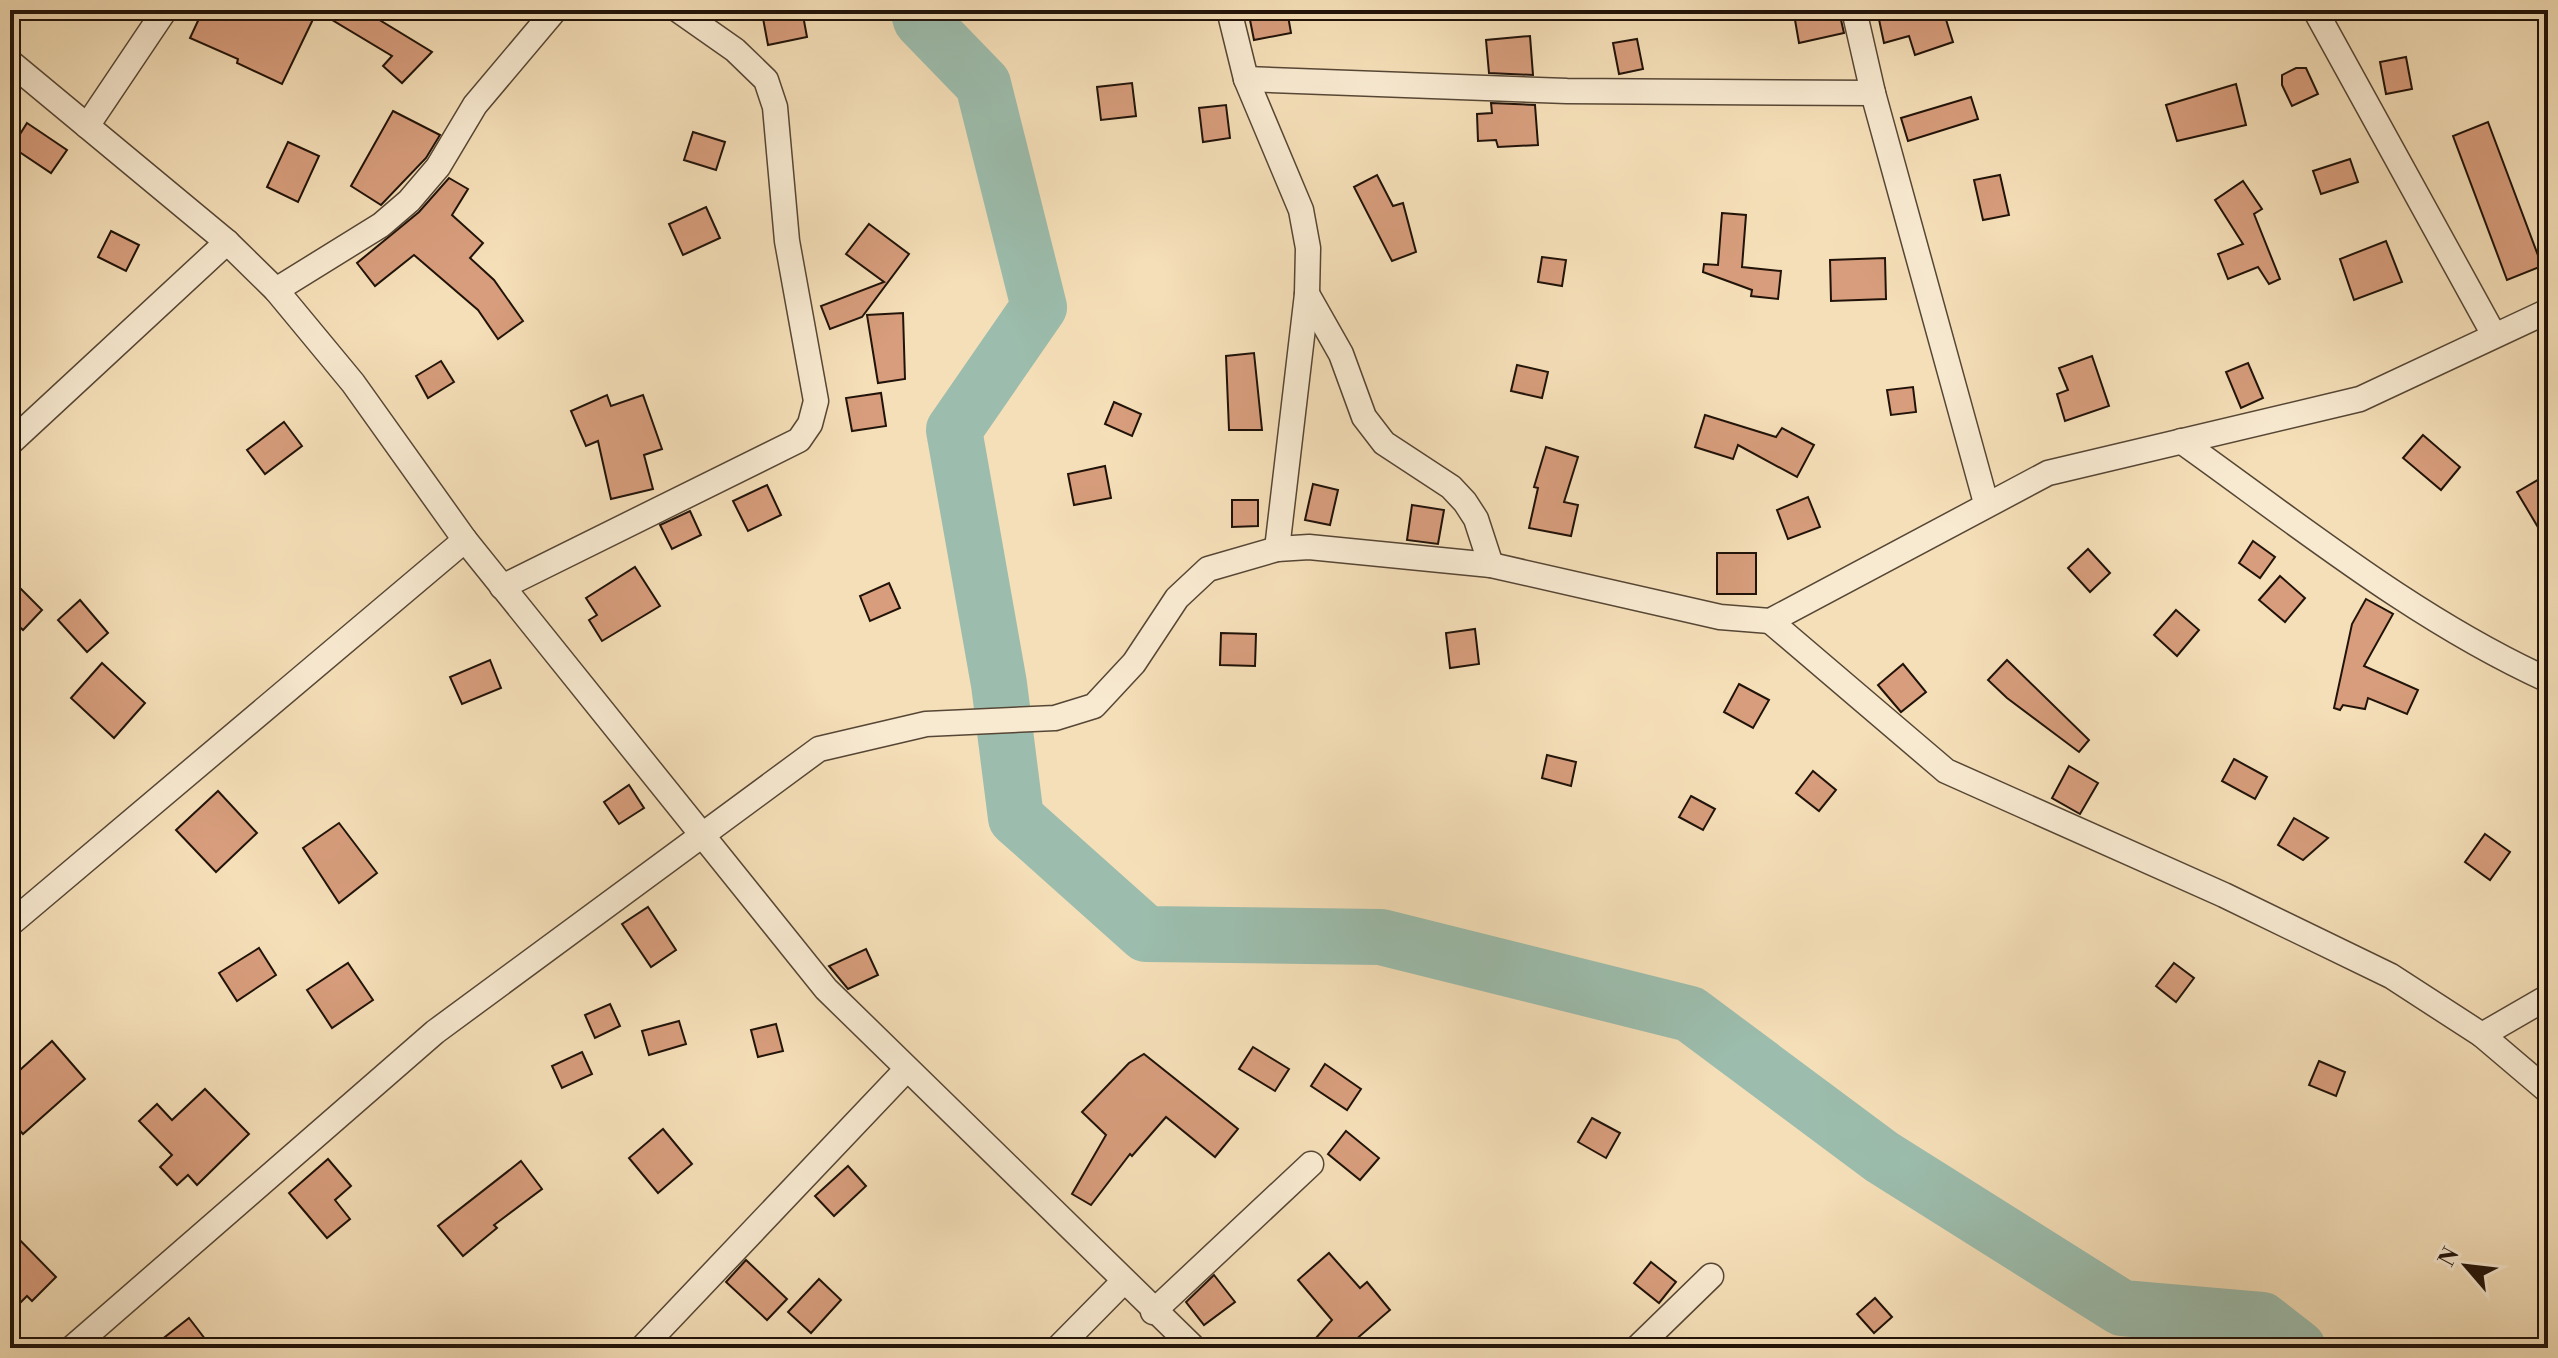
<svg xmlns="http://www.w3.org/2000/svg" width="2558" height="1358" viewBox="0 0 2558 1358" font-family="'Libre Bodoni',serif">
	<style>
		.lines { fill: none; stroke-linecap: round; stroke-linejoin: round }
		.river { stroke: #9cbdad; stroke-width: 56 }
		.building { fill: #d79d7c; stroke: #211309; stroke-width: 2 }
		.street-casing { stroke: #564635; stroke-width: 27 }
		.street { stroke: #f8ead1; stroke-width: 24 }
	</style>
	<rect width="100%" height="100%" fill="#f5dfb8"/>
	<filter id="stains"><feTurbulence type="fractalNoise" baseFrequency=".0025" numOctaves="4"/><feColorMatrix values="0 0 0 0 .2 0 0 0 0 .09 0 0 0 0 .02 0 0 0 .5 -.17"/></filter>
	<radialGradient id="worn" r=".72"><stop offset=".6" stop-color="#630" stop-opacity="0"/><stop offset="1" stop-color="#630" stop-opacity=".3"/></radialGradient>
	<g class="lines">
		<polyline class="river" points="918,10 921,20 983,84 1039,307 954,430 999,684 1016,818 1146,934 1381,937 1690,1014 1882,1157 2122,1308 2262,1320 2298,1348"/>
	</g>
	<g class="building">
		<polygon points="203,10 363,10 432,52 402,83 383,66 392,56 317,11 282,84 237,63 238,59 190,38"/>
		<polygon points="776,10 802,10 807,37 768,45 762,13"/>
		<polygon points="1248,10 1287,10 1291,33 1254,40"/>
		<polygon points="1877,10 1943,10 1953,42 1915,55 1909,36 1884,43"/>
		<polygon points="1839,11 1844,33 1799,43 1795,20"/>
		<polygon points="1530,36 1533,75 1489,73 1486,40"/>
		<polygon points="1637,39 1643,69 1619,74 1613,43"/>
		<polygon points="2406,57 2412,89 2386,94 2380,62"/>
		<polygon points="2296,68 2306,68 2318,94 2292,106 2282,85 2282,75"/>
		<polygon points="1132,83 1136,116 1101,120 1097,87"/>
		<polygon points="2236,84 2246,125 2177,141 2166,105"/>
		<polygon points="1971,97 1978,119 1908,141 1901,118"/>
		<polygon points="1491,103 1535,105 1538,145 1498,147 1496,140 1478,141 1477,114 1492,113"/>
		<polygon points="1226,105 1230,138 1203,142 1199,108"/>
		<polygon points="393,111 440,135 426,158 381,205 351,186"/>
		<polygon points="2488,122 2542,266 2507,280 2453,136"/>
		<polygon points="27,123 67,150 51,173 12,147"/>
		<polygon points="693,132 725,142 716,170 684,160"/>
		<polygon points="288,142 319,156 298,202 267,187"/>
		<polygon points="2350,159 2358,182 2321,194 2313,171"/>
		<polygon points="1377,175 1393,206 1403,203 1416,252 1392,261 1354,187"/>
		<polygon points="2000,175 2009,215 1983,220 1974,180"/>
		<polygon points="449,178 468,189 452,215 483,243 470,258 494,280 523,321 498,339 478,310 414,255 375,286 357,263 419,212"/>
		<polygon points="2243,181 2262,209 2254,214 2280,279 2269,284 2258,267 2228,279 2218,254 2243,244 2215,200"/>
		<polygon points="706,207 720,238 683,255 669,224"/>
		<polygon points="1722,213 1746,215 1742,267 1781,271 1778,299 1751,296 1752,290 1703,272 1704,264 1718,265"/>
		<polygon points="869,224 909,254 862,317 830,329 821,306 884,282 846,254"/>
		<polygon points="111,231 139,245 126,271 98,257"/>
		<polygon points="2386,241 2402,282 2354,300 2340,259"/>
		<polygon points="1542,257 1566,260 1562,286 1538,282"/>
		<polygon points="1885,258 1886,299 1831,301 1830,260"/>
		<polygon points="903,313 905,379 878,383 867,315"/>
		<polygon points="1254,353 1262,430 1229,430 1226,356"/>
		<polygon points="2092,356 2109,406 2065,421 2057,394 2068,390 2059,368"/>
		<polygon points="441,361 454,382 428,398 416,376"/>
		<polygon points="2248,363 2263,398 2241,408 2226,372"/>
		<polygon points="1517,365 1548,372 1542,398 1511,391"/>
		<polygon points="1913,387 1916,412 1891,415 1887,390"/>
		<polygon points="881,393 886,426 852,431 846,398"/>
		<polygon points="607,395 611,406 643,395 662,449 644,455 653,489 611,499 598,441 586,446 571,411"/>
		<polygon points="1114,402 1141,414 1132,436 1105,424"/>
		<polygon points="1705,415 1776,437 1782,428 1814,445 1797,477 1738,445 1733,459 1695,447"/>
		<polygon points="284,422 302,446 265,474 247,450"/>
		<polygon points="2423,435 2460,467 2441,490 2403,458"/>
		<polygon points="1546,447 1578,457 1564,502 1578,505 1571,536 1529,528 1538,488 1534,487"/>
		<polygon points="1105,466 1111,498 1074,505 1068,474"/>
		<polygon points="2548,474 2548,544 2517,492"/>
		<polygon points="1313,484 1338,490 1330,525 1305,520"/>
		<polygon points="767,485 781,515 748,531 733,501"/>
		<polygon points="1808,497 1820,527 1788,539 1777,510"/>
		<polygon points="1232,500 1258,500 1258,526 1232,527"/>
		<polygon points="1412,505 1444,510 1438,544 1407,540"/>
		<polygon points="690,511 701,535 672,549 660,525"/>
		<polygon points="2253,541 2275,557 2260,578 2239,563"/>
		<polygon points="2088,549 2110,573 2090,592 2068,568"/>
		<rect x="1717" y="553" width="39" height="41"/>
		<polygon points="635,567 660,606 602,641 589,620 597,615 586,598"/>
		<polygon points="2280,576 2305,598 2285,622 2259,600"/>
		<polygon points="10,578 42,610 23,630 10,618"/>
		<polygon points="889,583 900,608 870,621 860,596"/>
		<polygon points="2366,599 2393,614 2364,666 2418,690 2407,714 2368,698 2365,709 2343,705 2340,710 2334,708 2352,624"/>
		<polygon points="80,600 108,633 87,652 58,620"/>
		<polygon points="2176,610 2199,630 2177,656 2154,635"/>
		<polygon points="1475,629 1479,664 1450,668 1446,633"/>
		<polygon points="1221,633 1256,634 1255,666 1220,665"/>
		<polygon points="490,660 501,688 462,704 450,677"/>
		<polygon points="2007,660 2089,740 2079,752 2007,698 1988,680"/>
		<polygon points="102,663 145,703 114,738 71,698"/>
		<polygon points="1903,664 1926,692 1901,712 1878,685"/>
		<polygon points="1739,684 1769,700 1753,728 1724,712"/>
		<polygon points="1547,755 1576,762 1571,786 1542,778"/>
		<polygon points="2234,759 2267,777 2255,799 2222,781"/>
		<polygon points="2069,766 2098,783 2080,814 2052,798"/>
		<polygon points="1813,771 1836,790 1819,811 1796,793"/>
		<polygon points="629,785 644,808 619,824 604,802"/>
		<polygon points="218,791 257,833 216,872 176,830"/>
		<polygon points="1691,796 1715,809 1703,830 1679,817"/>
		<polygon points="2294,818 2328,838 2303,860 2278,845"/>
		<polygon points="339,823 377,873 339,903 303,848"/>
		<polygon points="2485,834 2510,852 2490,880 2465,862"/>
		<polygon points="648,907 676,950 651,967 622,924"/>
		<polygon points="259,948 276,975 237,1001 219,973"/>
		<polygon points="866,949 878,975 848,989 829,966"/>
		<polygon points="348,963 373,1000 332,1028 307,990"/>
		<polygon points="2174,963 2194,978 2176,1002 2156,986"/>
		<polygon points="610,1004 620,1026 595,1038 585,1015"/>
		<polygon points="679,1021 686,1044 649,1055 642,1031"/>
		<polygon points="776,1024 783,1051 758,1057 751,1030"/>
		<polygon points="52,1041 85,1079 23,1134 10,1120 10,1079"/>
		<polygon points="1253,1047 1289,1069 1275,1091 1239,1069"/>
		<polygon points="582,1052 592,1074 562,1088 552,1066"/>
		<polygon points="1144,1054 1238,1129 1215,1157 1166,1117 1132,1156 1130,1154 1091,1205 1072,1194 1106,1135 1082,1112 1129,1063"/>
		<polygon points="2319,1061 2345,1072 2336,1096 2309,1085"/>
		<polygon points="1325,1064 1361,1089 1347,1110 1311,1086"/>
		<polygon points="205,1089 249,1134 197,1185 188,1175 177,1185 160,1167 172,1155 139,1121 157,1104 172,1120"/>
		<polygon points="1592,1118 1620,1133 1606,1158 1578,1142"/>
		<polygon points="663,1129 692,1164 658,1193 629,1158"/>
		<polygon points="1346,1131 1379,1158 1360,1180 1328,1154"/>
		<polygon points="328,1159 351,1186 335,1200 350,1219 327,1238 289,1193"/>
		<polygon points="521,1161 542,1189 494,1225 497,1228 463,1256 438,1226"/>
		<polygon points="848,1166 866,1186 834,1216 815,1196"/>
		<polygon points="10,1230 56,1277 32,1301 27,1296 10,1313"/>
		<polygon points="1329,1253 1360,1288 1367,1282 1390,1310 1346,1348 1307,1348 1332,1320 1298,1280"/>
		<polygon points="746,1260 787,1299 767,1320 726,1282"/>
		<polygon points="1651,1262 1676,1282 1659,1303 1634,1283"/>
		<polygon points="1214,1275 1235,1302 1204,1325 1186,1302"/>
		<polygon points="819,1279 841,1300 811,1333 788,1312"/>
		<polygon points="1875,1298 1892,1317 1874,1333 1857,1314"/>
		<polygon points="189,1318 212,1348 151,1348"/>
	</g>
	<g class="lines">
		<g class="street-casing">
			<g id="street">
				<polyline points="1229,10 1246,79 1301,210 1308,248 1307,294 1277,549"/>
				<polyline points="1854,10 1873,93 1986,503"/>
				<polyline points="2315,10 2494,335"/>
				<polyline points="10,62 227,242 276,290 353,383 465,540 826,989 1194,1348"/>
				<polyline points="1246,79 1567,91 1873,93"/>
				<polyline points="87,126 165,10"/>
				<polyline points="276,290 381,225 409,201 438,167 475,105 555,10"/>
				<polyline points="1307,294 1341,354 1364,417 1384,443 1451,487 1465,502 1476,519 1491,565"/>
				<path d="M2181 441C2299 525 2416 620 2548 680"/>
				<polyline points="10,443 227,242"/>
				<polyline points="502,587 799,440 810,424 816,401 787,241 775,107 766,80 735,50 678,10"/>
				<polyline points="1770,621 1946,771 2224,895 2391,976 2482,1035 2548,1091"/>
				<polyline points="10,924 465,540"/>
				<polyline points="2482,1035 2548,997"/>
				<polyline points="1153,1312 1311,1164"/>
				<polyline points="72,1348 435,1032 819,749 926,724 1055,718 1094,706 1134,663 1177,598 1208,569 1277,549 1309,547 1491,565 1720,617 1770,621 2048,473 2360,399 2548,311"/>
				<polyline points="642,1348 906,1070"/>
				<polyline points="1058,1348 1123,1282"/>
				<polyline points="1637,1348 1711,1276"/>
			</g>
		</g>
		<use href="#street" class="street"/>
	</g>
	<rect width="2558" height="1358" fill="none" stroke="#f5dfb8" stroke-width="40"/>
	<rect x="12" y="12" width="2534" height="1334" fill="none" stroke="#211309" stroke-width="4"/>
	<rect x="20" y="20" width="2518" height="1318" fill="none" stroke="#211309" stroke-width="2"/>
	<g transform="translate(2466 1266) rotate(298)" stroke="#f8ead1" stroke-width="6" paint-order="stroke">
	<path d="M0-6L14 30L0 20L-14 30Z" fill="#211309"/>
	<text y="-12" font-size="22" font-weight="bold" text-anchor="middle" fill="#211309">N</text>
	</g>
	<rect width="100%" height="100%" filter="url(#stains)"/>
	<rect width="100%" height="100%" fill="url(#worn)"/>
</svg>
